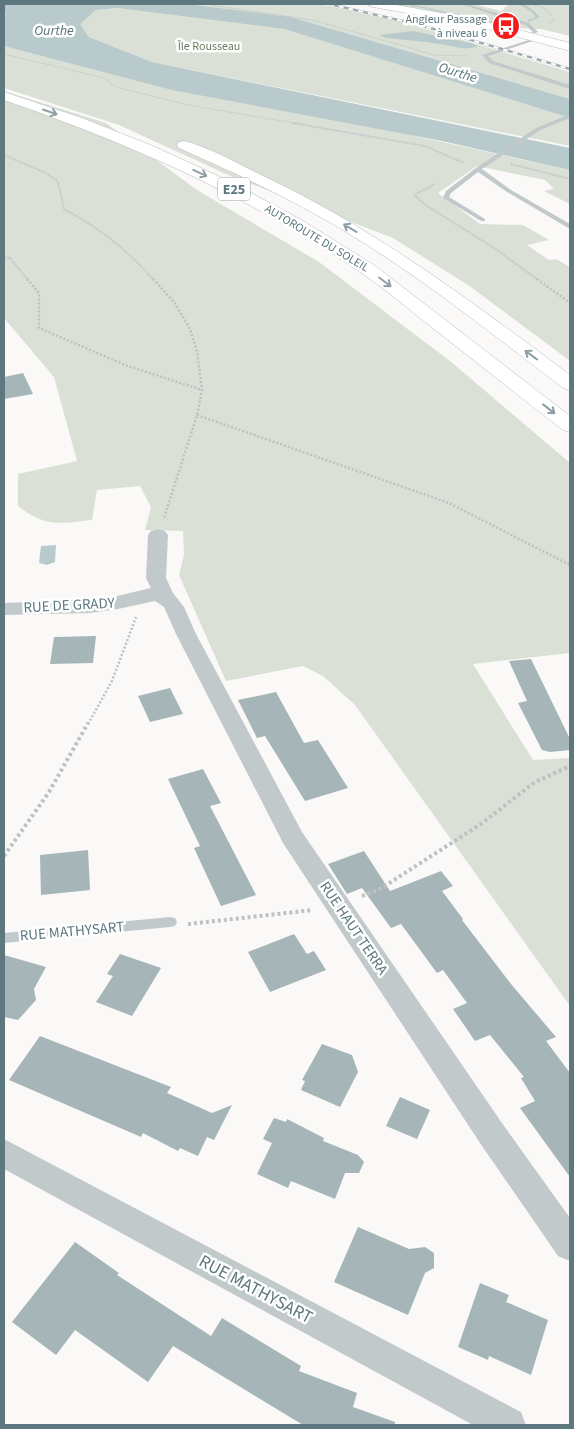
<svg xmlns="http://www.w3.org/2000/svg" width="574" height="1429" viewBox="0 0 574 1429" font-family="'Source Sans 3',sans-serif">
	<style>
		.green { fill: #dbe0d6 }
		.water { fill: #b8cacb }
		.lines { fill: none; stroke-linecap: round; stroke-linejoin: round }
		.stream { fill: #b8cacb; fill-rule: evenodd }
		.building { fill: #a6b5b8 }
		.secondary-casing { stroke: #b1bcbf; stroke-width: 1 }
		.motorway-casing { stroke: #b5bcbe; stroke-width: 1 }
		.path-far3 { stroke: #bcc1c3; stroke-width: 1; stroke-dasharray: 1 1; stroke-linecap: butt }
		.path-far2 { stroke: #bcc1c3; stroke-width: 2; stroke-dasharray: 1 1; stroke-linecap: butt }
		.path-far1 { stroke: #bcc1c3; stroke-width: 2.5; stroke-dasharray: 2 2; stroke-linecap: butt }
		.path { stroke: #bcc1c3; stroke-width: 4; stroke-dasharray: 3 3; stroke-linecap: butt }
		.service { fill: #c2c9cb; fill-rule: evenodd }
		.minor { fill: #c2c9cb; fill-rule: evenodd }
		.secondary { fill: #fff; fill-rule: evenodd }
		.motorway { fill: #fff; fill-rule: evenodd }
		.rail-casing { stroke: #a0adb0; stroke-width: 2.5 }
		.rail { stroke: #fff; stroke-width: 2; stroke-dasharray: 5; stroke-linecap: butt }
		.oneway { stroke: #8ea0a5 }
		.labels { text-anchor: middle; stroke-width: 5; stroke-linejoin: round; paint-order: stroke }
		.far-poi-label { font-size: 12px; fill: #5d787f; stroke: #fff; text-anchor: end }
		.far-park-label { font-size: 12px; fill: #6d7b61; stroke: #fff }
		.far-street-label { font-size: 12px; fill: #5d787f; stroke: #fff }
		.far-water-label { font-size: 14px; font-style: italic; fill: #587677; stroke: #fff }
		.shield { fill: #fff; stroke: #8ea0a5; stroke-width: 1 }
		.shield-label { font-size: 14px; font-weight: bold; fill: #5d787f }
		.street-label { font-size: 15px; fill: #5d787f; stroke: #fff }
		.near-street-label { font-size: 18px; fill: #5d787f; stroke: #fff }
	</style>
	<rect width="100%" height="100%" fill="#faf9f7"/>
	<g class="green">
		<polygon points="188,4 320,4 409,24 570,72 570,99 291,17"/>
		<polygon points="384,4 474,4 501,11 509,4 570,4 570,36 541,29 516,28"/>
		<polygon points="117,8 284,29 570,118 570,146 152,62 89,37 79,24 96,10"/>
		<polygon points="4,46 570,170 570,204 544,191 554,189 545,180 477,166 438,193 480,224 523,225 549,240 527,245 549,260 556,259 570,267 570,361 471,287 393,238 228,175 119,125 4,88"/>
		<path d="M4 91 106 123 197 190 319 262 450 361 570 463V653L473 664 533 760 570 758V1006L355 705 323 676 303 666 226 681 179 575 184 555 183 531 145 530 151 507 140 486 97 490 92 520C59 524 45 527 18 506V474L77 461 54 377 4 318Z"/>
	</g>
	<g class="water">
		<polygon points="4,4 188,4 291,17 570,99 570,118 284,29 117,8 96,10 80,24 89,37 152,62 570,148 570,170 442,141 172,90 4,46 4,17 6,16 4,13"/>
		<path d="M413 31 471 43 478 46C465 51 454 46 440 44 422 41 404 40 386 38L379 35Z"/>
		<polygon points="56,545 55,562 47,565 39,563 41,546"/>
	</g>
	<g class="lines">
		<g class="stream">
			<polygon points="404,4 409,4 517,27 515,28"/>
			<path d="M519 4C527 4 534 11 540 17L528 22V20L536 17 532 12Z"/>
		</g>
	</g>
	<g class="building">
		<polygon points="23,373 33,394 4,399 4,377"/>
		<polygon points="96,636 93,663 50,664 54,637"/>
		<polygon points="531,659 570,739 570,750 550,752 542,750 518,703 527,701 509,661"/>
		<polygon points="170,688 183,714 150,722 138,696"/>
		<polygon points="276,692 304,743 318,740 348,788 305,801 265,736 257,738 238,700"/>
		<polygon points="203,769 221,803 210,806 256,895 221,906 194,848 200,846 168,779"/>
		<polygon points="88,850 90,890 41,895 40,855"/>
		<polygon points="364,851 390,891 441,871 453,886 442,891 463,919 462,920 511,984 556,1037 546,1041 570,1073 570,1177 520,1108 535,1101 521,1078 524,1077 490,1035 475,1041 453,1009 467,1003 443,970 437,973 401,924 391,928 362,888 347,894 328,864"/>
		<polygon points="294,934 307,954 314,951 326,970 270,992 248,952"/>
		<polygon points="120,954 161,968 132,1016 96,1002 113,976 107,974"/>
		<polygon points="4,955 46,967 34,989 36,1000 18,1020 4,1017"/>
		<polygon points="40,1036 171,1087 167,1093 212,1113 232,1105 214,1140 207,1137 198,1156 180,1148 178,1151 143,1133 141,1137 9,1080"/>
		<polygon points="322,1044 352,1055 358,1072 340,1107 301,1090 305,1081 302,1080"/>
		<polygon points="400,1097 430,1110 417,1139 386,1126"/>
		<polygon points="274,1118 286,1122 287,1119 324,1138 323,1141 358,1155 364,1162 359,1173 345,1173 335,1199 291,1181 288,1188 257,1174 272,1143 263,1139"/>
		<polygon points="358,1227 409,1249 425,1247 434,1253 434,1268 425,1273 408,1315 334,1282"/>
		<polygon points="75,1242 119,1273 117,1275 211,1336 222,1318 301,1366 299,1371 357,1393 353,1407 395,1422 395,1425 303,1425 173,1346 148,1382 75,1330 56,1355 12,1322"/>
		<polygon points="480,1283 509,1295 506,1302 548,1320 531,1375 489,1356 488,1360 458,1347"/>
	</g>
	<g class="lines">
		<g class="secondary-casing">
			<polygon id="secondary" points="367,4 391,4 475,19 570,43 570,51 474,25 373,7"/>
		</g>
		<g class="motorway-casing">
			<g id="motorway">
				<path d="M4 92 82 118 153 146 227 180 300 219 374 265 570 416V432L563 430C518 395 473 360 429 325 406 307 384 288 360 272 247 195 133 145 4 100Z"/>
				<path d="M184 141C209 147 234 162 257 173 371 226 470 300 570 375V390L563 388C490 332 417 274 338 227 287 197 233 172 179 148L177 145 179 142Z"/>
			</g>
		</g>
		<g class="path-far3">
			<polyline points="203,4 312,20 434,55 469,56"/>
			<polyline points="533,4 546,9 555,21 548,23"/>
			<polyline points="4,54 104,78 116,87 188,105 300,124"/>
		</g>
		<g class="path-far2">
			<polyline points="293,123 425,146 464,163"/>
			<path d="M4 155 48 174 58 182 64 209C102 230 125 248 154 280"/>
			<polyline points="511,164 570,179"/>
			<polyline points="435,184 414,195 427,206 494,248 538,280"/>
			<polyline points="4,257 10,258 28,280"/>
		</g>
		<g class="path-far1">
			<polyline points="27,279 39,293 39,328 125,365 202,390"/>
			<polyline points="153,279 174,302 190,329 197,351 202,390 197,415 164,518"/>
			<polyline points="537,279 570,303"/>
			<polyline points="197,415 449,503 570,565"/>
			<polyline points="88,724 112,681 136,617"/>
		</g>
		<g class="path">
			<polyline points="4,856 49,792 88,723"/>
			<polyline points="362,896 380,889 481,824 535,782 570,766"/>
			<polyline points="188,924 313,910"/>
		</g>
		<g class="service">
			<polygon points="461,4 467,4 529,23 538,32 527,36 527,34 533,32 525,25"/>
			<polygon points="538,37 542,38 488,56 493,61 570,85 570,89 489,63 482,55"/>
			<polygon points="570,114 570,118 540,130 482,169 511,190 570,224 570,229 507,192 478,172 451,193 449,197 485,219 485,221 481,221 443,198 446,191 476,168 536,128"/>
			<polygon points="170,917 175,918 177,922 175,926 170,927 4,943 4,933"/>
		</g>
		<g class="minor">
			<polygon points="158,529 165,531 168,535 166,578 173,593 184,607 196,634 302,832 502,1123 570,1218 570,1261 558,1256 480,1143 283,843 176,634 164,607 155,601 118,609 90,613 4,615 4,603 104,599 151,588 146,578 148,535 151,531"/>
			<polygon points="4,1139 521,1412 526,1425 473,1425 4,1169"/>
		</g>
		<use href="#secondary" class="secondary"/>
		<use href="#motorway" class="motorway"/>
		<g class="rail-casing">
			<polyline id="rail" points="329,4 420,25 570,69"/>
		</g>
		<use href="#rail" class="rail"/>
	</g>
	<defs><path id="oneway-shaft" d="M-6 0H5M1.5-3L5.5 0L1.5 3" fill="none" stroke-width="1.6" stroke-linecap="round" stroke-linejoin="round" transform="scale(1.25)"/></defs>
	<g class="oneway">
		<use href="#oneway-shaft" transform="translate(50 112) rotate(19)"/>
		<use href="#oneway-shaft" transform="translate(200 173) rotate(25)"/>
		<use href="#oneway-shaft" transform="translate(350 228) rotate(-149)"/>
		<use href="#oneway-shaft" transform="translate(385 282) rotate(37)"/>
		<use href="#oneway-shaft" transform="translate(531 355) rotate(-144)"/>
		<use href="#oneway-shaft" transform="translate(549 409) rotate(38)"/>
	</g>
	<defs>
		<g id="bus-disc" transform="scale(1.4375)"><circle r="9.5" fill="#f51c1d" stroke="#fff"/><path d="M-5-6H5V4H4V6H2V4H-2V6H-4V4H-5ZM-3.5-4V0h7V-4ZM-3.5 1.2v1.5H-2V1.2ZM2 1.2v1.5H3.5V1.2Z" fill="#fff"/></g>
	</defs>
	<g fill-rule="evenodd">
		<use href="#bus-disc" x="506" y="26"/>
	</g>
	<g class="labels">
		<g class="far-poi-label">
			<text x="487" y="23">Angleur Passage<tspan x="487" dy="14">à niveau 6</tspan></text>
		</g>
		<g class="far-park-label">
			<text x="209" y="50">Île Rousseau</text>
		</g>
		<g class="far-street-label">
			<text transform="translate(317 238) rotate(31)" y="4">AUTOROUTE DU SOLEIL</text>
		</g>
		<g class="far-water-label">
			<text x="54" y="35">Ourthe</text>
			<text transform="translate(458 72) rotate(17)" y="5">Ourthe</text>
		</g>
		<rect class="shield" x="218" y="177.5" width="32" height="23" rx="4"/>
		<g class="shield-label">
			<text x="234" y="194">E25</text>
		</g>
		<g class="street-label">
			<text transform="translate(69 605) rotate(-3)" y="5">RUE DE GRADY</text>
			<text transform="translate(354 928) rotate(56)" y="5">RUE HAUT TERRA</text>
			<text transform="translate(72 931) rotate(-5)" y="5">RUE MATHYSART</text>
		</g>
		<g class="near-street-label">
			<text transform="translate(256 1289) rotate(28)" y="6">RUE MATHYSART</text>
		</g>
	</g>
	<rect width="574" height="1429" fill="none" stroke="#5d787f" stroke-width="10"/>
</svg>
